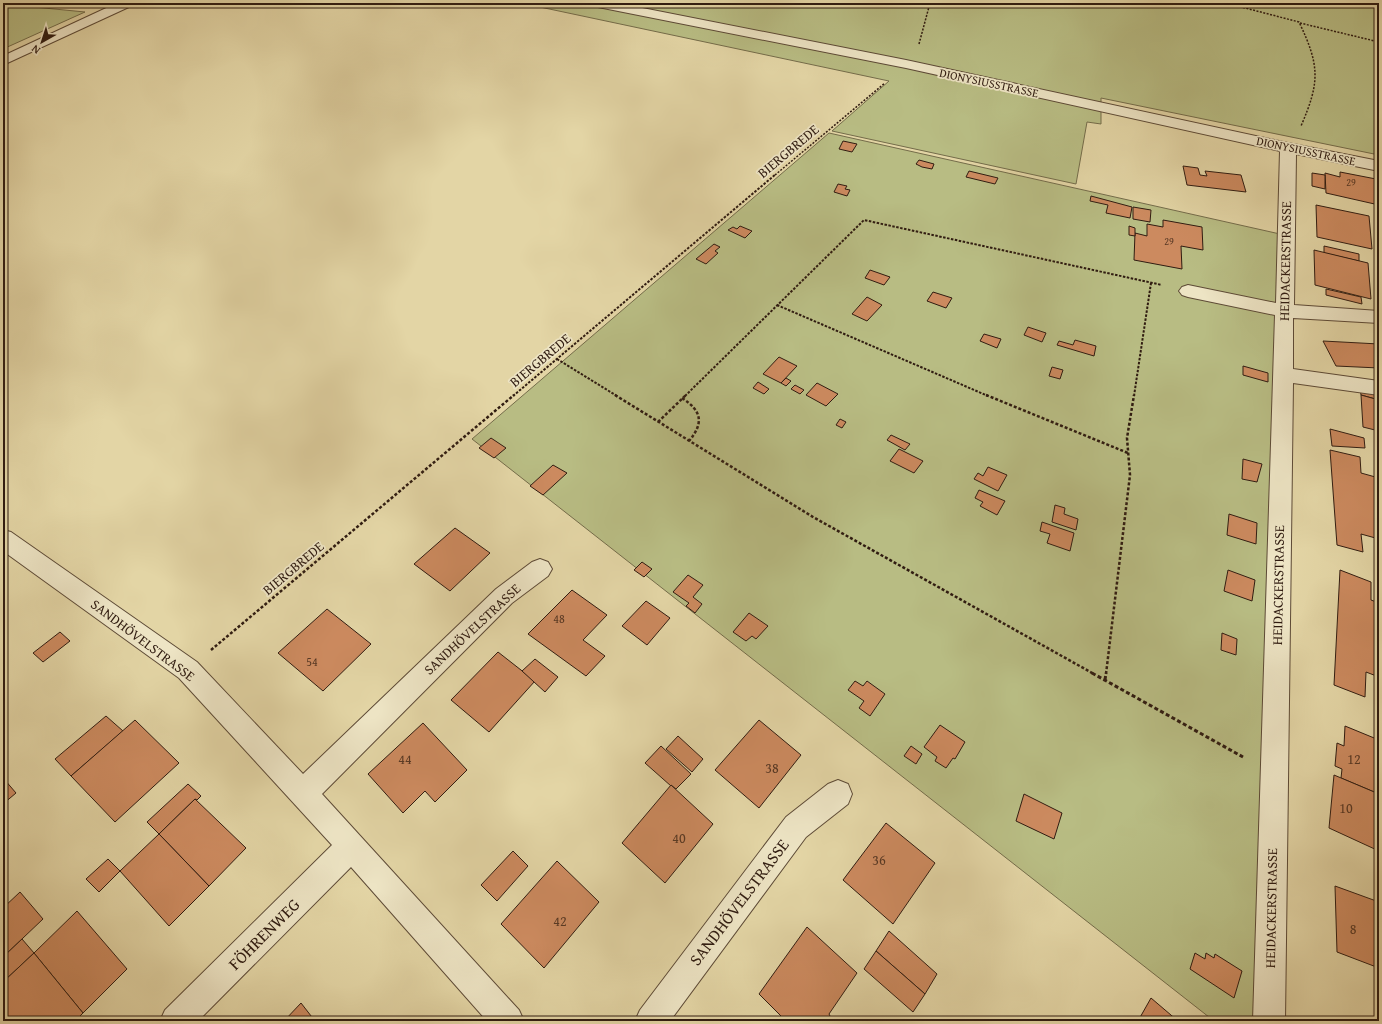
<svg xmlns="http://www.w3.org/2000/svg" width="1382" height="1024" viewBox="0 0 1382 1024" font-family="'Gentium Book Plus',serif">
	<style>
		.green { fill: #b8bc83; stroke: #746c4a }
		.building { fill: #cc8a5f; stroke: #301c11 }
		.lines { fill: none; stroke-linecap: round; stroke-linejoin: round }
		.minor-casing { stroke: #5d4a36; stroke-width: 2 }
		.path-far3 { stroke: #301c11; stroke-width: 1.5; stroke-dasharray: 2 1.5; stroke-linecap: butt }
		.path-far2 { stroke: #301c11; stroke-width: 2; stroke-dasharray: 2.5 1.5; stroke-linecap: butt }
		.path-far1 { stroke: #301c11; stroke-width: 2.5; stroke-dasharray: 3 2; stroke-linecap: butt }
		.path { stroke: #301c11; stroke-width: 3; stroke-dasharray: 4 2.5; stroke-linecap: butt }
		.minor { fill: #ede4c4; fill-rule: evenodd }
		.labels { text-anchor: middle; stroke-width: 3.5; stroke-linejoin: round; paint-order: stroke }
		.far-number-label { font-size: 10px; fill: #573824 }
		.far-street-label { font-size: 12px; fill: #301c11; stroke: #ede4c4 }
		.number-label { font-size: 12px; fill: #573824 }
		.street-label { font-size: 14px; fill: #301c11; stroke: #ede4c4 }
		.near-number-label { font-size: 14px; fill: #573824 }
		.near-street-label { font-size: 17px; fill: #301c11; stroke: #ede4c4 }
	</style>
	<rect width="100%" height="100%" fill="#e3d5a5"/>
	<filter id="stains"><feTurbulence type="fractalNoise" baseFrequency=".005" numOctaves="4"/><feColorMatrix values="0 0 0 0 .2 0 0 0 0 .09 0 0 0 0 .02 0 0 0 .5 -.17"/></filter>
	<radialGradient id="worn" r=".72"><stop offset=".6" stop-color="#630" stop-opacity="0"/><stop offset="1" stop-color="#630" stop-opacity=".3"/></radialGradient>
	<g class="green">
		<polygon points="521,3 1379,3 1379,155 1101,98 1101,124 1087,122 1076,184 832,131 889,81"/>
		<polygon points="3,4 85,12 3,49"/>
		<polygon points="829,133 1280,234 1257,1021 1214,1021 472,439"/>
	</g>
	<g class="building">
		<polygon points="843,141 857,144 852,152 839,149"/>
		<polygon points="919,160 934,164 932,169 922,167 916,164"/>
		<polygon points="1183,166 1198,168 1200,175 1207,176 1205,171 1241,175 1246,192 1187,185"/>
		<polygon points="969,171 998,178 995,184 966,177"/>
		<polygon points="1340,172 1376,179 1379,205 1326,193 1325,173 1340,177"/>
		<polygon points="1312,173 1325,175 1325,189 1312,186"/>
		<polygon points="838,184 847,186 845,189 850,190 847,196 834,192"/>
		<polygon points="1091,196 1132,207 1130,218 1106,213 1108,205 1090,201"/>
		<polygon points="1316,205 1369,216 1372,249 1317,237"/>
		<polygon points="1133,207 1151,210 1150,222 1133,219"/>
		<polygon points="1163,220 1202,227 1203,250 1181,246 1182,269 1134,260 1135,233 1147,236 1147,224 1163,227"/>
		<polygon points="740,226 752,231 745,238 728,230 733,227 737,229"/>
		<polygon points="1129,226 1135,228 1135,236 1129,235"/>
		<polygon points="714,244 720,247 715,251 718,253 706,264 696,259"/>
		<polygon points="1324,246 1359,254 1359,261 1324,253"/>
		<polygon points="1314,250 1368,263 1371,299 1315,285"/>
		<polygon points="870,270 890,277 884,285 865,278"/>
		<polygon points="1326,289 1361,297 1362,304 1326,295"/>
		<polygon points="933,292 952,298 946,308 927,301"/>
		<polygon points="867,297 882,305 867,321 852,314"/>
		<polygon points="1028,327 1046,333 1042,342 1024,335"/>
		<polygon points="984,334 1001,339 997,348 980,341"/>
		<polygon points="1075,340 1096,346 1094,356 1057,345 1059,341 1073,345"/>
		<polygon points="1323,341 1379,344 1379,368 1336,366"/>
		<polygon points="779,357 797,366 781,383 763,374"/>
		<polygon points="1243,366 1268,373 1268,382 1243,375"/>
		<polygon points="1052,367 1063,370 1060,379 1049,376"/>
		<polygon points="786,378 791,381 786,386 781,383"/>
		<polygon points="758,382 769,389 764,394 753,388"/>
		<polygon points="817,383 838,394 826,406 806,395"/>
		<polygon points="795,385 804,390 800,394 791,389"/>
		<polygon points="1360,389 1379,392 1379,400 1361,395"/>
		<polygon points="1361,395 1379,400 1379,431 1363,427"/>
		<polygon points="840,419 846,422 842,428 836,425"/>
		<polygon points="1330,429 1364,438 1365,448 1332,446"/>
		<polygon points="891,435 910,444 905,450 887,440"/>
		<polygon points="491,438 506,448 494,458 479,448"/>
		<polygon points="899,449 923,461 914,473 890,461"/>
		<polygon points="1330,450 1360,457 1361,473 1379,478 1379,539 1361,534 1363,552 1337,545"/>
		<polygon points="1243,459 1262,464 1257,482 1242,479"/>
		<polygon points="553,465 567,473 543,495 530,486"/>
		<polygon points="988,467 1007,475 998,491 974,479 978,473 983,476"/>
		<polygon points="979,490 1005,501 997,515 980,506 983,502 975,498"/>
		<polygon points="1055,505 1065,508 1064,514 1078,519 1076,530 1052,522"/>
		<polygon points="1229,514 1257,523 1256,544 1227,535"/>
		<polygon points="1042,522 1074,533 1070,551 1047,543 1050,534 1040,531"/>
		<polygon points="455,528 490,553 450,591 414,564"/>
		<polygon points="642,562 652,569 644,577 634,570"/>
		<polygon points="1228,570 1255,580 1252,601 1224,591"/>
		<polygon points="1340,570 1371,582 1371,600 1379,603 1379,677 1366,672 1365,697 1334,685"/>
		<polygon points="688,575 703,585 693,597 702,604 695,613 686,606 689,603 673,592"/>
		<polygon points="572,590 607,615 583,640 605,656 586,676 528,634"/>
		<polygon points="646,601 670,618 647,645 622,626"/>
		<polygon points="327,609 371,644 323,691 278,653"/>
		<polygon points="749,613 768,626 756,639 752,636 746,641 733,632"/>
		<polygon points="60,632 70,641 43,662 33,653"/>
		<polygon points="1222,633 1237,639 1236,655 1221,650"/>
		<polygon points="498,652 535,681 489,732 451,700"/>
		<polygon points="535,659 558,677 545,692 522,671"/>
		<polygon points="855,681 863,686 867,681 885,694 870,716 859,708 864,701 848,690"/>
		<polygon points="106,716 123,731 71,776 55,759"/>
		<polygon points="135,720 179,763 115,822 71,776"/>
		<polygon points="759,720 801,755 759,808 715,770"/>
		<polygon points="423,723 467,770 435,802 425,791 403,813 368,774"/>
		<polygon points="940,725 965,742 955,759 953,758 946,768 935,761 937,757 924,747"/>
		<polygon points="1345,726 1379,740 1379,794 1341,778 1342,769 1335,766 1337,743 1344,746"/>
		<polygon points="678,736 703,759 692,772 666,749"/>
		<polygon points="661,746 691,774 676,789 671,785 671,786 645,763"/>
		<polygon points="911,746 922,754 916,764 904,756"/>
		<polygon points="1334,775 1379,794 1379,851 1329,828"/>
		<polygon points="4,779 16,793 3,804 3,780"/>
		<polygon points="188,784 201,796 197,800 195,799 159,834 147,822"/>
		<polygon points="671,785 713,824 665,883 622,843"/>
		<polygon points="1024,794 1062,813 1054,839 1016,821"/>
		<polygon points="195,799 246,848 209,886 159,834"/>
		<polygon points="886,823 935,863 893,924 843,880"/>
		<polygon points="159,834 209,886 169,926 120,871"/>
		<polygon points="513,851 528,866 497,901 481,885"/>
		<polygon points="108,859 120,871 99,892 86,879"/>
		<polygon points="557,861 599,902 544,968 501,924"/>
		<polygon points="1335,886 1379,902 1379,968 1337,952"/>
		<polygon points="20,892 43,919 3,957 3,908"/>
		<polygon points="77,911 127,969 83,1013 34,953"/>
		<polygon points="807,927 857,973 829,1014 830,1016 827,1021 786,1021 759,994"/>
		<polygon points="889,931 937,974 925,994 876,951"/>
		<polygon points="22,939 34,953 3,982 3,957"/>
		<polygon points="876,951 925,994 913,1012 864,969"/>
		<polygon points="34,953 83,1013 75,1021 8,1021 3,1014 3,982"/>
		<polygon points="1195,953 1205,959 1206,953 1214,958 1215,954 1242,971 1234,998 1190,969"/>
		<polygon points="1151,998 1178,1021 1138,1021"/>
		<polygon points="301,1003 315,1021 284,1021"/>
	</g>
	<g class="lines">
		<g class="minor-casing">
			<g id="minor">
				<polygon points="117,3 133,3 131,6 3,65 3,56"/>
				<polygon points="592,3 617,3 906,60 1288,143 1379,161 1379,171 1296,154 1294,305 1379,311 1379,323 1293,318 1293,369 1379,381 1379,395 1293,383 1285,1021 1253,1021 1275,315 1188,297 1182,295 1179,291 1182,287 1188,285 1276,303 1280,151 906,68 598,7"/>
				<polygon points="3,530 11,532 197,662 303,774 496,589 532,562 540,559 548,562 552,569 548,576 512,603 322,794 519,1010 524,1021 487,1021 351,867 198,1021 160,1021 165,1010 332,845 179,678 3,551"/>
				<polygon points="838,780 848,784 852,794 848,804 806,837 670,1021 635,1021 640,1010 786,817 828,784"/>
			</g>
		</g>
		<g class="path-far3">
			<path d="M1226 3 1299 22C1320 66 1320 82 1301 126"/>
			<polyline points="1300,23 1379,42"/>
			<polyline points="919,44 930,3"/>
			<polyline points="775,175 885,83"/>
		</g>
		<g class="path-far2">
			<polyline points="777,305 988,396"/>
			<polyline points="557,359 617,396"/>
			<polyline points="513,396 776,174"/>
			<polyline points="685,396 864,220 1162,285"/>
			<polyline points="1134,396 1151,283"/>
		</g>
		<g class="path-far1">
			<polyline points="615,395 813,517 1094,674"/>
			<polyline points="986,395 1128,453"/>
			<path d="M682 398C702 411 704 423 689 441"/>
			<polyline points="658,422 686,395"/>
			<polyline points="211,650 514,395"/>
			<polyline points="1106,674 1130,475 1127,438 1134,395"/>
		</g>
		<g class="path">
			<polyline points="1092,673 1243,757"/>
			<polyline points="1105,680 1106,673"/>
		</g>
		<use href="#minor" class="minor"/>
	</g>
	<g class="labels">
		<g class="far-number-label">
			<text x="1351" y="186">29</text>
			<text x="1169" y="245">29</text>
		</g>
		<g class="far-street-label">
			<text transform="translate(989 83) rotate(12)" y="4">DIONYSIUSSTRASSE</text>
			<text transform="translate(1306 151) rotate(12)" y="4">DIONYSIUSSTRASSE</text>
		</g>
		<g class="number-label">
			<text x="559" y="623">48</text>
			<text x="312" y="666">54</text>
		</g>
		<g class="street-label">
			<text transform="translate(788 151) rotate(-40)" y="5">BIERGBREDE</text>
			<text transform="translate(1285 261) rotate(-89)" y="5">HEIDACKERSTRASSE</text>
			<text transform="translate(540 360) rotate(-40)" y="5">BIERGBREDE</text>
			<text transform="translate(293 568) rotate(-40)" y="5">BIERGBREDE</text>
			<text transform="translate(1278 585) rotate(-89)" y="5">HEIDACKERSTRASSE</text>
			<text transform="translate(472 629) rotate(-43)" y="5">SANDHÖVELSTRASSE</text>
			<text transform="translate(143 640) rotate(37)" y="5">SANDHÖVELSTRASSE</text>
			<text transform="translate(1271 908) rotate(-89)" y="5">HEIDACKERSTRASSE</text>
		</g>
		<g class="near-number-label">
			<text x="405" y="764">44</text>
			<text x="1354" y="764">12</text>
			<text x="772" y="773">38</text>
			<text x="1346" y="813">10</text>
			<text x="679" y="843">40</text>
			<text x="879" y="865">36</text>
			<text x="560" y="926">42</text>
			<text x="1353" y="934">8</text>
		</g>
		<g class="near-street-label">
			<text transform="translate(739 902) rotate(-53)" y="6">SANDHÖVELSTRASSE</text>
			<text transform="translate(264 934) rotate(-45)" y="6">FÖHRENWEG</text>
		</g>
	</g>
	<rect width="1382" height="1024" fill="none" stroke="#e3d5a5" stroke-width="16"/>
	<rect x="4" y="4" width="1374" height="1016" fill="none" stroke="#301c11" stroke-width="2"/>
	<rect x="8" y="8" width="1366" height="1008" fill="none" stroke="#301c11"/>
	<g transform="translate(42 42) rotate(219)" stroke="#ede4c4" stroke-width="3" paint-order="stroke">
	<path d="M0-3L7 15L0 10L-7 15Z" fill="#301c11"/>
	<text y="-6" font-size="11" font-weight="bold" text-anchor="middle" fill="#301c11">N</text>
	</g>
	<rect width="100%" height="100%" filter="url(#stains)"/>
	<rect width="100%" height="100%" fill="url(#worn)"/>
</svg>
